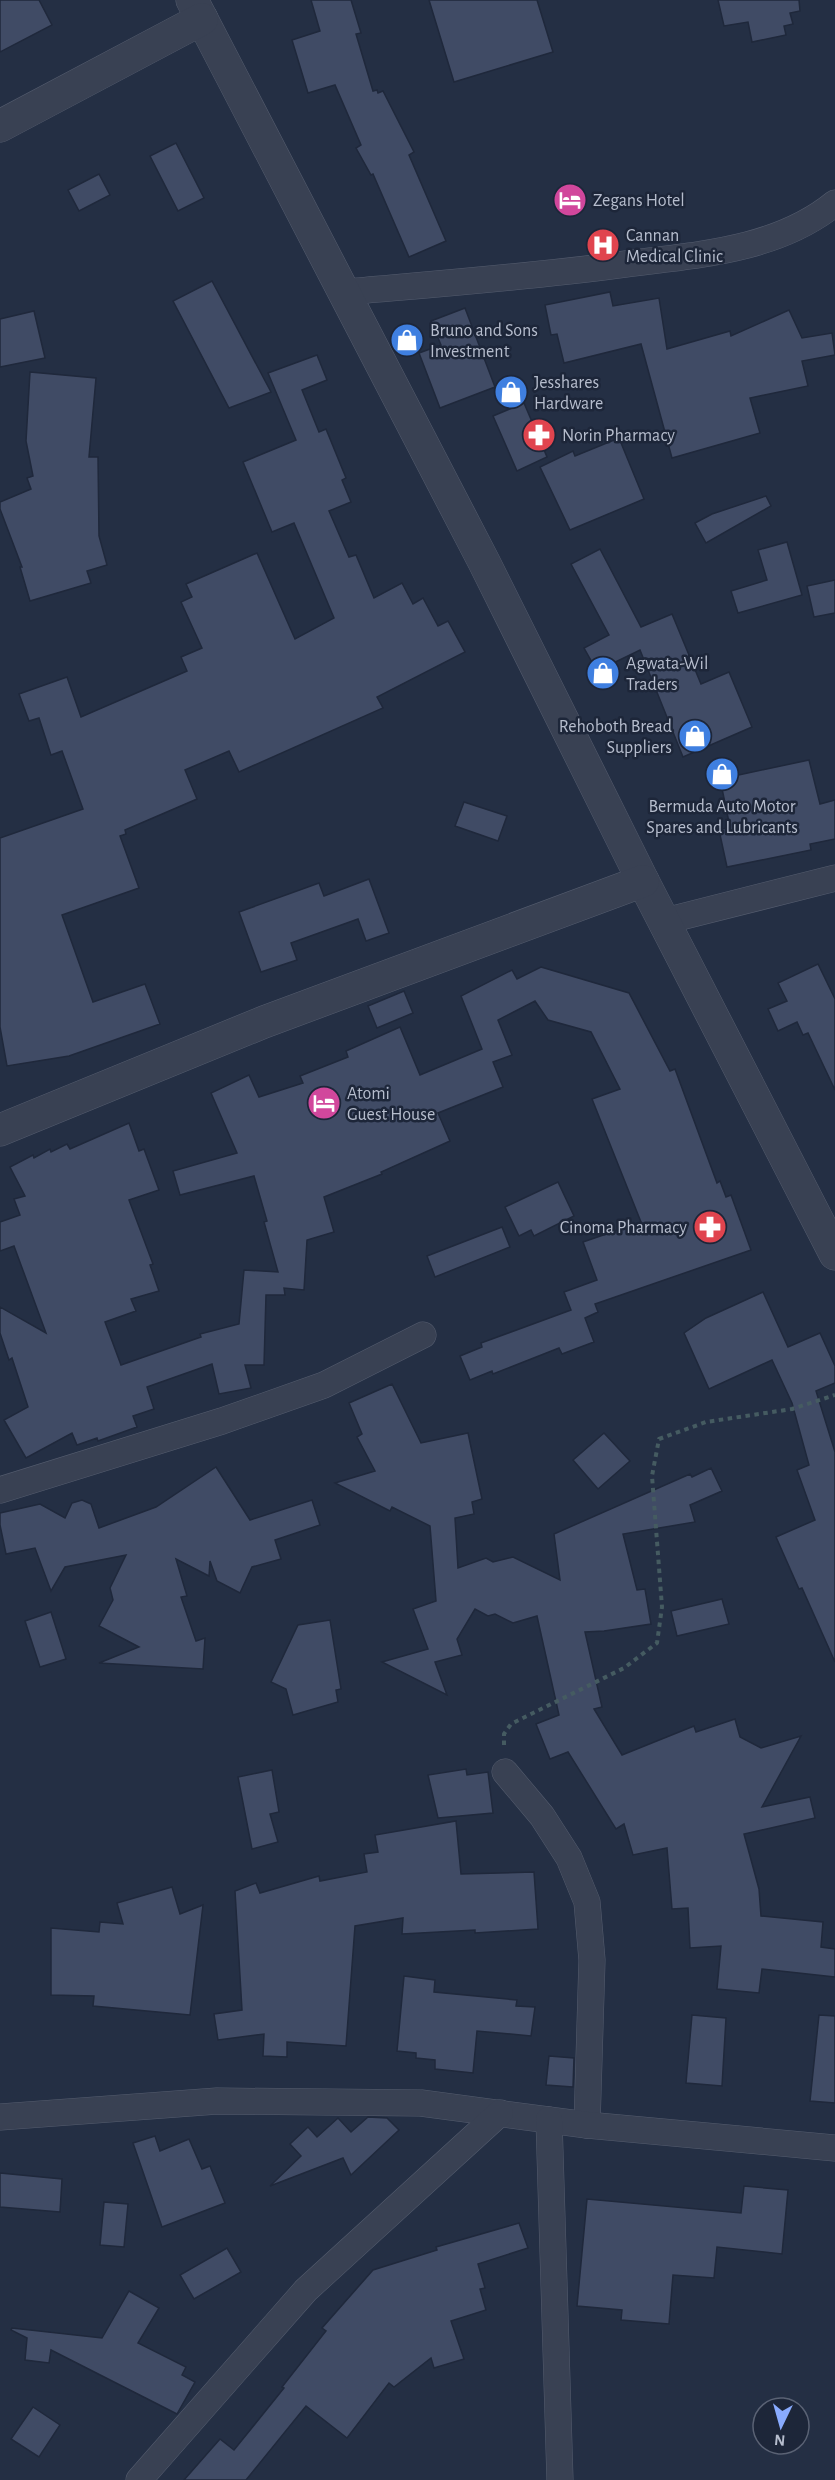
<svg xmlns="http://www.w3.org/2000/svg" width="835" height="2480" viewBox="0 0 835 2480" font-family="'Alegreya Sans',sans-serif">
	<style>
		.building { fill: #404b65; stroke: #1f283b; stroke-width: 1.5 }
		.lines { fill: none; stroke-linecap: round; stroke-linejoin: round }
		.minor-casing { stroke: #545c6e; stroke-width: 27 }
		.tertiary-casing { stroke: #545c6e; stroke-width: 33 }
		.path { stroke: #455b61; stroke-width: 4; stroke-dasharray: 4.5 4.5; stroke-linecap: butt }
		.minor { stroke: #394153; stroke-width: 26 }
		.tertiary { stroke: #394153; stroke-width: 32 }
		.labels { text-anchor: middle; stroke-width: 5; stroke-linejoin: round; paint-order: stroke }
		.poi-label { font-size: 18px; fill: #b6bdcd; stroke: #1d2639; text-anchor: start }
	</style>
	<rect width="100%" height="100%" fill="#242f44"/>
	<g class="building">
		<polygon points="0,0 39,0 52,25 0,52"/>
		<polygon points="311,0 351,0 361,33 356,34 373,91 377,90 378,93 383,91 414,152 409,155 446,241 409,257 373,174 371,175 356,148 361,145 335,85 308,93 292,40 320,31"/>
		<polygon points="429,0 537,0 553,52 454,82"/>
		<polygon points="718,0 799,0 800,11 790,13 793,24 784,26 786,35 752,42 748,22 724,26"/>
		<polygon points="176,143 204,198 178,211 150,156"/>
		<polygon points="99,174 110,195 79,211 68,190"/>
		<polygon points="212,281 271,392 229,408 173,301"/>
		<polygon points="610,292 613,306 659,298 667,349 730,331 731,336 789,310 802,338 832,333 835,355 802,361 808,386 750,398 760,433 672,458 641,344 564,363 557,334 551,335 545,305"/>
		<polygon points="465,308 495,387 440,408 419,353 441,345 431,321"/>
		<polygon points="34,311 45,358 0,367 0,319"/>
		<polygon points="317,355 327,380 302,390 319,432 326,429 346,478 342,480 351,502 329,511 349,557 356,555 374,598 402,583 413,604 423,598 438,626 448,621 465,652 377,697 383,708 239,772 229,751 185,770 197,799 125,830 126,834 120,836 139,888 62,915 93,1002 145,984 160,1024 69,1056 7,1066 0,1027 0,838 83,809 62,751 51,755 39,718 29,721 19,694 67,677 81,717 187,671 181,657 202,648 181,602 192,597 186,584 257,553 295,639 334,618 294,523 272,532 243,462 296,440 268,373"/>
		<polygon points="30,372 96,378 89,457 98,457 99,536 107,565 87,571 91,583 30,601 20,567 22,567 0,509 0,502 31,489 27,478 33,476 26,441"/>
		<polygon points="524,403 547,457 517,471 493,416"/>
		<polygon points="619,438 644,499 570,530 540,467 573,451 575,456"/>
		<polygon points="766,496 771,506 706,543 695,523 712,514"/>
		<polygon points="787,542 802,595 738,613 731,591 767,580 758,550"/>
		<polygon points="600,549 641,627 672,614 701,684 729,672 752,727 683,757 640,650 597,671 584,648 609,635 571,564"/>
		<polygon points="835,580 835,613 814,617 807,586"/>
		<polygon points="809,760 820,804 835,800 835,839 810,844 811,850 727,867 719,830 730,827 720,779"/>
		<polygon points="464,802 507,816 498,841 455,826"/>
		<polygon points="369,879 389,933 366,941 358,919 291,943 297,960 261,972 239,912 319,883 324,896"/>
		<polygon points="818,964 835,999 835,1090 808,1033 803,1035 797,1022 778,1031 768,1009 787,1001 778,983"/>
		<polygon points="541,967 629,993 670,1071 675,1069 717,1183 720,1181 726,1197 731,1195 751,1250 595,1304 598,1312 585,1318 594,1342 562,1354 559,1348 493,1374 492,1371 470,1380 460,1356 482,1347 481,1343 571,1310 564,1292 597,1280 583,1242 641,1222 592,1099 620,1089 591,1032 548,1020 535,1001 498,1020 512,1055 493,1062 503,1087 438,1113 450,1141 381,1172 382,1174 324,1197 334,1232 307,1240 304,1290 284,1288 285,1295 266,1295 264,1365 245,1365 251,1388 219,1394 212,1364 147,1387 154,1409 133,1416 137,1427 98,1441 97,1438 77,1445 72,1433 26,1458 4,1420 28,1407 12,1358 9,1360 0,1333 0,1307 46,1333 14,1246 0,1251 0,1222 20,1215 14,1199 25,1196 10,1167 33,1155 34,1158 50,1149 51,1152 67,1144 70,1149 129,1123 139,1151 144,1149 159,1190 129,1200 153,1264 150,1265 159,1291 131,1299 136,1311 105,1322 121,1365 201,1337 200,1334 239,1324 244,1270 278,1272 264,1222 267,1221 254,1176 180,1195 173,1171 237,1153 211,1093 249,1075 259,1097 303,1083 300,1076 348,1057 346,1051 400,1027 420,1075 482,1049 461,996 512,970 517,979"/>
		<polygon points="404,991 413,1013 377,1028 368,1006"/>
		<polygon points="558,1182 574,1216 534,1236 531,1230 519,1236 505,1207"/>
		<polygon points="502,1227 510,1247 435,1277 427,1256"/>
		<polygon points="763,1292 788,1347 820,1333 835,1366 835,1383 816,1391 835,1452 835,1662 802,1588 799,1589 776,1537 815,1520 797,1470 809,1465 792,1403 772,1360 709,1389 684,1333 706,1318"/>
		<polygon points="392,1384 421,1443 468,1433 482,1499 472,1502 474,1514 455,1518 458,1568 486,1558 493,1562 513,1557 560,1580 554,1534 690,1474 692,1477 711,1468 722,1491 690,1505 695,1522 623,1534 637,1590 645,1589 651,1624 604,1631 585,1632 602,1707 594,1709 622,1755 694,1726 696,1732 735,1719 740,1737 761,1748 801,1736 762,1807 810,1797 815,1818 744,1834 759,1889 761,1916 823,1922 821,1947 835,1949 835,1977 762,1969 759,1993 717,1989 721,1946 690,1948 688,1908 672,1909 667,1848 633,1855 624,1824 616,1829 568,1752 550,1759 536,1724 559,1715 537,1616 513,1623 495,1614 488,1616 475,1609 457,1639 462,1655 435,1662 447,1695 382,1662 428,1649 413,1609 436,1601 430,1526 392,1507 390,1511 335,1483 375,1471 357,1437 362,1434 349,1403"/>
		<polygon points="604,1433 630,1461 598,1489 573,1460"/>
		<polygon points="216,1467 250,1520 312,1500 320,1525 275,1540 281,1559 252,1567 240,1593 217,1581 210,1561 209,1576 176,1559 187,1596 181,1597 196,1641 205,1638 203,1669 99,1663 139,1647 99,1626 113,1600 110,1588 126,1555 65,1567 51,1591 35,1548 6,1554 0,1525 0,1513 40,1504 65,1518 72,1503 82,1500 91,1504 99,1528 156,1507"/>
		<polygon points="722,1599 729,1624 677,1636 671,1611"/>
		<polygon points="51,1612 66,1659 40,1667 25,1621"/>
		<polygon points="330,1620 341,1689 336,1690 338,1702 293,1715 286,1689 271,1682 298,1625"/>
		<polygon points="466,1769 467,1775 488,1772 493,1813 438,1818 428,1775"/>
		<polygon points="272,1770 279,1812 270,1814 278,1842 252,1849 238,1777"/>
		<polygon points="456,1821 461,1874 534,1872 538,1929 475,1933 475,1930 402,1934 403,1918 355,1926 346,2046 287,2042 287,2057 263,2056 264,2034 218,2040 214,2014 242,2010 235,1891 256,1883 260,1893 319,1876 320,1881 367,1872 364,1854 378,1852 375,1835"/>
		<polygon points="172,1887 180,1914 203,1905 190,2015 93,2006 94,1996 51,1995 51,1928 99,1932 100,1922 123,1924 117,1903"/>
		<polygon points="404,1976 435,1980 434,1992 517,2000 516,2006 535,2007 531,2036 477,2031 473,2073 435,2069 435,2060 416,2058 416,2053 397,2051"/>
		<polygon points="692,2015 726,2018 722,2086 686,2083"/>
		<polygon points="819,2015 835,2016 835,2103 810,2101"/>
		<polygon points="549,2056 574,2058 573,2087 546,2085"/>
		<polygon points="368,2117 387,2118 399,2130 351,2175 343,2158 270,2186 301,2156 290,2144 308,2127 317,2137 338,2118 351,2132"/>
		<polygon points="155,2136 160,2151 189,2139 202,2169 210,2166 225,2203 162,2227 133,2143"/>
		<polygon points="0,2173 62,2179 60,2212 0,2207"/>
		<polygon points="744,2186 788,2190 782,2254 717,2247 714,2278 673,2275 669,2324 621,2320 622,2310 577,2306 587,2199 741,2213"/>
		<polygon points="104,2202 128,2204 124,2247 100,2245"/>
		<polygon points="519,2223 528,2248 478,2264 485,2288 480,2289 486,2310 451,2321 464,2359 434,2368 431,2358 394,2387 389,2383 347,2438 306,2406 246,2480 184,2480 220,2439 234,2450 284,2388 282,2387 326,2331 322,2328 373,2270 437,2250 436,2247"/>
		<polygon points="227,2248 241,2272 194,2299 180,2275"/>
		<polygon points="129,2291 159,2308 138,2343 186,2367 182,2375 195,2382 177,2414 51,2350 49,2363 25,2360 27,2338 11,2330 12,2328 102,2338"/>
		<polygon points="33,2407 60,2425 39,2457 11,2439"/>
	</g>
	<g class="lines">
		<g class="minor-casing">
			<g id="minor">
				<path d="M345 292C436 284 528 277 618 265 692 255 775 252 835 203"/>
				<polyline points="665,921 835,878"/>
				<polyline points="0,1490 222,1421 324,1385 423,1335"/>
				<polyline points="505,1772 542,1816 569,1858 587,1902 592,1960 587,2125"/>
				<polyline points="0,2117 217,2101 421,2103 587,2125 835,2148"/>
				<polyline points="549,2120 560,2480"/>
				<polyline points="139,2480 306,2290 500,2113"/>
			</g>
		</g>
		<g class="tertiary-casing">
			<g id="tertiary">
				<polyline points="192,0 484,562 643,881 835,1254"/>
				<polyline points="0,126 202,19"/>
				<polyline points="0,1130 264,1022 643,881"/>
			</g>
		</g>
		<polyline class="path" points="504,1745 504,1734 511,1724 624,1668 657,1643 662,1607 652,1476 659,1439 706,1422 792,1409 835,1395"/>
		<use href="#minor" class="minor"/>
		<use href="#tertiary" class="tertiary"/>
	</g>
	<defs>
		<g id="hotel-disc" transform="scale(1.725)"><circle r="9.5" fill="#d1479c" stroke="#1d2639"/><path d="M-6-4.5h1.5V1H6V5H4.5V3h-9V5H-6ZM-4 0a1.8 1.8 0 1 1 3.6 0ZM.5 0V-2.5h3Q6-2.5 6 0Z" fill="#fff"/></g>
		<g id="hospital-disc" transform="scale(1.725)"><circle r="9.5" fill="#e0444e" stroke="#1d2639"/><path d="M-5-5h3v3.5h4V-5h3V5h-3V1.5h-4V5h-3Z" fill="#fff"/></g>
		<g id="shop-disc" transform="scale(1.725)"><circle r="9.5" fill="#3f7fe0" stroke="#1d2639"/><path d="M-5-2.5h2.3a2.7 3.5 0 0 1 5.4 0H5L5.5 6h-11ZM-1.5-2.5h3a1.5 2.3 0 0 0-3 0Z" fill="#fff"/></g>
		<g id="pharmacy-disc" transform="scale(1.725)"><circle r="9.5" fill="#e0444e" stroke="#1d2639"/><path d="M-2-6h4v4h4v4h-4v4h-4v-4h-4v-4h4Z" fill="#fff"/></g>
	</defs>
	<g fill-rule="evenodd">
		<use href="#hotel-disc" x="570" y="200"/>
		<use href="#hospital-disc" x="603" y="245"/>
		<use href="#shop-disc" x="407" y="340"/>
		<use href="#shop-disc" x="511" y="392"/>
		<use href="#pharmacy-disc" x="539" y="435"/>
		<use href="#shop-disc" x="603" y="673"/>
		<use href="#shop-disc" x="695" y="736"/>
		<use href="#shop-disc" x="722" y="774"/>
		<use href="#hotel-disc" x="324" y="1103"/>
		<use href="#pharmacy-disc" x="710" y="1227"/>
	</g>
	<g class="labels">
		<g class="poi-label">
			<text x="593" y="206">Zegans Hotel</text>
			<text x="626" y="241">Cannan<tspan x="626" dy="21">Medical Clinic</tspan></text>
			<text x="430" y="336">Bruno and Sons<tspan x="430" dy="21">Investment</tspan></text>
			<text x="534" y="388">Jesshares<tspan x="534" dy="21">Hardware</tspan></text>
			<text x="562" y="441">Norin Pharmacy</text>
			<text x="626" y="669">Agwata-Wil<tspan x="626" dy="21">Traders</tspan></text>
			<text x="672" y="732" text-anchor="end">Rehoboth Bread<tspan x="672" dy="21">Suppliers</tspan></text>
			<text x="722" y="812" text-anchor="middle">Bermuda Auto Motor<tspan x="722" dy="21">Spares and Lubricants</tspan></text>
			<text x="347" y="1099">Atomi<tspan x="347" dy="21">Guest House</tspan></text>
			<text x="687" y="1233" text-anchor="end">Cinoma Pharmacy</text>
		</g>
	</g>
	<g transform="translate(781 2426) rotate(185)"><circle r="28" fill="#1d2639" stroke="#5a6274" stroke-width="1.5"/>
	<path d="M0-4.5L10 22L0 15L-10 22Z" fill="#89abff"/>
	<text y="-9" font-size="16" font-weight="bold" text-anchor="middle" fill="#b6bdcd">N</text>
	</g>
</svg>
